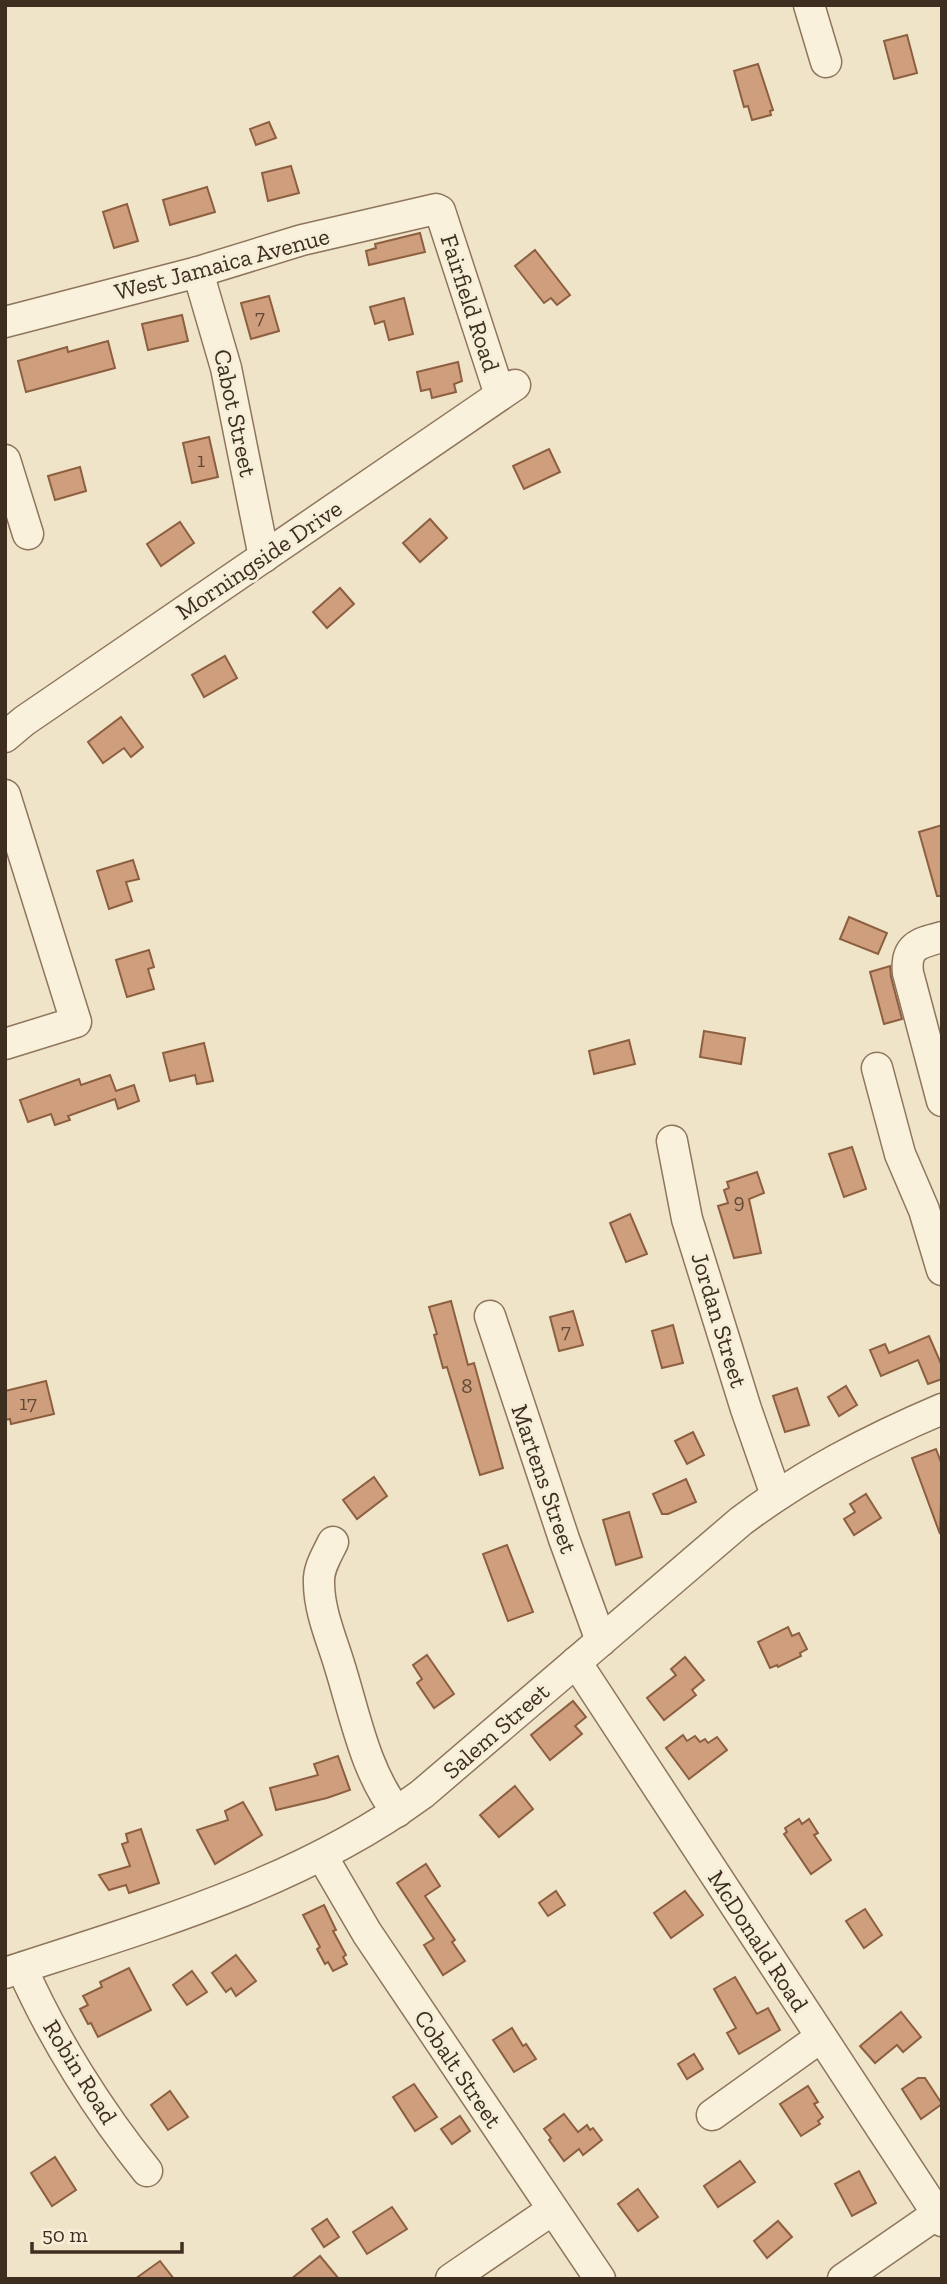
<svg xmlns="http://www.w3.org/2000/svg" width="947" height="2284" viewBox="0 0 947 2284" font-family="'Zilla Slab',serif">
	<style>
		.building { fill: #cf9f7d; stroke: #8d5f41; stroke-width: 2 }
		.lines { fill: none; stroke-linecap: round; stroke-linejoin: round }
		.minor-casing { stroke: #8d765c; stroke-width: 33 }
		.minor { stroke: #faf1dc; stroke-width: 30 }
		.labels { text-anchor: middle; stroke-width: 6; stroke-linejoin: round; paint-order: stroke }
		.number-label { font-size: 21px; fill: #624a37 }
		.street-label { font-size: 24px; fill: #3d2e20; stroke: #f7eed8 }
	</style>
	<rect width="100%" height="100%" fill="#f0e4c8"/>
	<g class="building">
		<polygon points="907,35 917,73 894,79 884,41"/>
		<polygon points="758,64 773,110 770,111 771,115 752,120 748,106 744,107 734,71"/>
		<polygon points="269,122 276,138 256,145 250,129"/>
		<polygon points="291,166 299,193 268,201 262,173"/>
		<polygon points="207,187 215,212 170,225 163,200"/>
		<polygon points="127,204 138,241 114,248 103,212"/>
		<polygon points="420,233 425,252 369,265 366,251 376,248 375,244"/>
		<polygon points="535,250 570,295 557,305 551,298 544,303 515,266"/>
		<polygon points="269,296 279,331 251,339 241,303"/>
		<polygon points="404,298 413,334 389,340 384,321 375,324 370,307"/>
		<polygon points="182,315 188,341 148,350 142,324"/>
		<polygon points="108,341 115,368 26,392 18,361 67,347 68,352"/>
		<polygon points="458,362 462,381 454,384 456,392 432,398 430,389 421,391 417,372"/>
		<polygon points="209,437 218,477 192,483 183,443"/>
		<polygon points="549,449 560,472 524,489 513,466"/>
		<polygon points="80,467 86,491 55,500 48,476"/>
		<polygon points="430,519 447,538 420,562 403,543"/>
		<polygon points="180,522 194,543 161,566 147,544"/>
		<polygon points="340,588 354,604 327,628 313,612"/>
		<polygon points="225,656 237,678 204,697 192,675"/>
		<polygon points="121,717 143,747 131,757 124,748 103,763 88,742"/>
		<polygon points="942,825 942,896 937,896 919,832"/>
		<polygon points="133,860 139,879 126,882 132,901 109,909 97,871"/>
		<polygon points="849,917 887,933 878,954 840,939"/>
		<polygon points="149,950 154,967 148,969 154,989 127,997 116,960"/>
		<polygon points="890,966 891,977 902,1019 884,1024 870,972"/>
		<polygon points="704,1031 745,1038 741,1064 700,1057"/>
		<polygon points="629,1040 635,1064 594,1074 589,1051"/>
		<polygon points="204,1043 213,1081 197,1084 195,1075 170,1081 163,1053"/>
		<polygon points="110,1075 116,1091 134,1085 139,1101 118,1109 115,1099 68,1116 70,1120 55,1125 51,1114 28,1122 20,1100 79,1079 81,1085"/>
		<polygon points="852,1147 866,1189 844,1197 829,1154"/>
		<polygon points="757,1172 764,1193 749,1199 761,1253 734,1258 718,1206 728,1203 724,1190 729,1188 727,1182"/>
		<polygon points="630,1214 647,1254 626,1262 610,1223"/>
		<polygon points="451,1301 468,1365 474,1363 503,1468 480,1475 447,1367 443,1368 434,1335 437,1334 429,1307"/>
		<polygon points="573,1311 583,1345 559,1351 550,1317"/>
		<polygon points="673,1325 683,1363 662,1368 652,1331"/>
		<polygon points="929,1336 942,1366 942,1379 928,1384 918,1360 881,1376 870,1350 885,1344 889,1353"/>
		<polygon points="46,1381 54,1414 11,1424 10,1419 5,1420 5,1391"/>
		<polygon points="846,1386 857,1405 839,1416 828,1397"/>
		<polygon points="797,1388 809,1425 785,1432 773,1396"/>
		<polygon points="693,1432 704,1455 687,1464 675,1441"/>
		<polygon points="936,1449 942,1465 940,1534 912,1458"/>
		<polygon points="374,1477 387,1496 357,1519 343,1500"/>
		<polygon points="686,1479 696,1502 668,1514 662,1514 653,1494"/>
		<polygon points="866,1494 881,1518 854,1535 844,1519 855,1512 850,1504"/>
		<polygon points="629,1512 642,1557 616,1565 603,1520"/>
		<polygon points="507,1545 533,1612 508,1621 483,1554"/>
		<polygon points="788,1627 792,1636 799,1633 807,1649 800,1653 801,1656 778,1667 777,1665 770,1668 758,1642"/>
		<polygon points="427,1655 454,1694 434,1708 417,1683 422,1679 413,1665"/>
		<polygon points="685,1657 704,1680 692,1690 696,1695 664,1720 647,1698 676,1675 671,1669"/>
		<polygon points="573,1701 586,1717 575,1726 582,1734 550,1760 531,1735"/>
		<polygon points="683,1735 687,1741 695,1736 700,1742 705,1739 708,1743 717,1737 727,1750 689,1779 666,1748"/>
		<polygon points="338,1756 350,1790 327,1798 276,1810 270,1788 318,1775 314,1764"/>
		<polygon points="515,1786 533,1809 499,1837 480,1815"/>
		<polygon points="243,1802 262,1835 215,1864 197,1830 228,1820 225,1811"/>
		<polygon points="799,1819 802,1824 809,1819 818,1833 814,1835 831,1860 811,1874 784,1834 787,1832 785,1828"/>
		<polygon points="141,1829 159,1883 129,1893 126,1885 109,1890 99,1875 130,1866 122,1844 128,1842 126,1834"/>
		<polygon points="426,1864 440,1886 425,1896 455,1940 452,1942 465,1961 443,1975 424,1945 434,1939 397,1883"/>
		<polygon points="556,1891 565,1905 548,1916 539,1903"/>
		<polygon points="685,1891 703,1915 671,1938 654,1913"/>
		<polygon points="324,1905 336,1930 333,1931 346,1955 343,1957 347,1964 333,1971 328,1962 325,1964 317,1949 320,1947 303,1915"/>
		<polygon points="865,1909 882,1935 864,1948 846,1921"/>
		<polygon points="236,1955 256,1981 236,1996 231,1988 226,1992 212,1973"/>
		<polygon points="129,1968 151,2010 98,2037 91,2023 88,2024 80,2009 88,2005 83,1996 102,1987 100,1982"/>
		<polygon points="192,1971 207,1992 187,2005 173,1985"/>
		<polygon points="735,1977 757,2014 768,2008 780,2030 739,2054 727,2033 736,2028 714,1989"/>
		<polygon points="901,2012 921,2037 903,2052 897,2045 875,2063 860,2046"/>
		<polygon points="512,2028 523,2046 526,2044 536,2059 514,2072 493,2040"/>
		<polygon points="694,2054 703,2069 687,2079 678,2064"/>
		<polygon points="918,2078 925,2078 942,2104 921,2119 902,2089"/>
		<polygon points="414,2084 437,2117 415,2131 393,2097"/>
		<polygon points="808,2086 818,2102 814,2104 823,2117 818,2121 820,2124 801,2136 780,2104"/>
		<polygon points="170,2091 188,2117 168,2130 151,2105"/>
		<polygon points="564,2114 578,2132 587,2125 590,2130 593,2128 602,2140 583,2155 579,2149 564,2161 549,2140 551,2138 544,2129"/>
		<polygon points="460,2116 470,2131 452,2144 441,2129"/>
		<polygon points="55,2157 76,2190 52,2206 31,2173"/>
		<polygon points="740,2161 755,2182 718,2207 704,2186"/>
		<polygon points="859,2171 876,2203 852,2216 835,2184"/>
		<polygon points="638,2189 658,2217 638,2231 618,2204"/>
		<polygon points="392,2207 407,2229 367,2254 353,2232"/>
		<polygon points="327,2219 339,2237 324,2247 312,2229"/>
		<polygon points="778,2221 792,2237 767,2258 754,2241"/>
		<polygon points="320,2256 339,2279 291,2279"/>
		<polygon points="160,2261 174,2279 135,2279"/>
	</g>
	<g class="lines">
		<g class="minor-casing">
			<g id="minor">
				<polyline points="809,5 826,62"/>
				<polyline points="198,272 226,368 264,557"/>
				<polyline points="5,322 198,272 302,240 436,209 440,211 500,395"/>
				<polyline points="5,460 28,534"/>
				<polyline points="5,737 24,721 515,385"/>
				<polyline points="5,795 76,1022 5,1044"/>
				<path d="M942 937C919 943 905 946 908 973L942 1101"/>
				<polyline points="877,1068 900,1154 924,1210 942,1270"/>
				<polyline points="672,1141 687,1219 746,1409 776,1495"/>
				<polyline points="490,1316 564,1539 601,1641"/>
				<path d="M333 1542C327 1555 318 1568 319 1583 319 1611 332 1640 340 1667 355 1715 365 1771 397 1812"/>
				<polyline points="576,1662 942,2221"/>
				<polyline points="322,1856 367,1933 600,2279"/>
				<path d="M22 1968C52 2037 100 2113 147 2171"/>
				<path d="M5 1973C149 1926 299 1884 422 1794L741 1521C804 1474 869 1440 942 1409"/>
				<polyline points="712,2115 821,2037"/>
				<polyline points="451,2279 552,2210"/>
				<polyline points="843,2279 937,2214"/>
			</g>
		</g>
		<use href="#minor" class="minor"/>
	</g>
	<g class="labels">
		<g class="number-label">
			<text x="260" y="324">7</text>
			<text x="201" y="467">1</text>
			<text x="739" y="1208">9</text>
			<text x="566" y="1338">7</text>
			<text x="467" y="1393">8</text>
			<text x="28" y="1410">17</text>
		</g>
		<g class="street-label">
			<text transform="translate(222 264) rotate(-15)" y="8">West Jamaica Avenue</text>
			<text transform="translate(470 303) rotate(72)" y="8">Fairfield Road</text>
			<text transform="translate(235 413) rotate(78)" y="8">Cabot Street</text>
			<text transform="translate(259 560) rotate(-34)" y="8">Morningside Drive</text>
			<text transform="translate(719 1320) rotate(73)" y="8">Jordan Street</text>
			<text transform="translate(544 1479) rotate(71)" y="8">Martens Street</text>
			<text transform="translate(496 1731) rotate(-41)" y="8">Salem Street</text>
			<text transform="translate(758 1941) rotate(57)" y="8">McDonald Road</text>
			<text transform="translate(458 2069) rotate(56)" y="8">Cobalt Street</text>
			<text transform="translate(80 2072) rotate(58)" y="8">Robin Road</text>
		</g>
	</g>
	<rect width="947" height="2284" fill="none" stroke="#3d2e20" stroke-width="14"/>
	<path d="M32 2242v10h150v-10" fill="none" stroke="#3d2e20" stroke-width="3.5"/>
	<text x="42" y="2242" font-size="21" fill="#3d2e20" stroke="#f7eed8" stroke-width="5" paint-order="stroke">50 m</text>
</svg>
